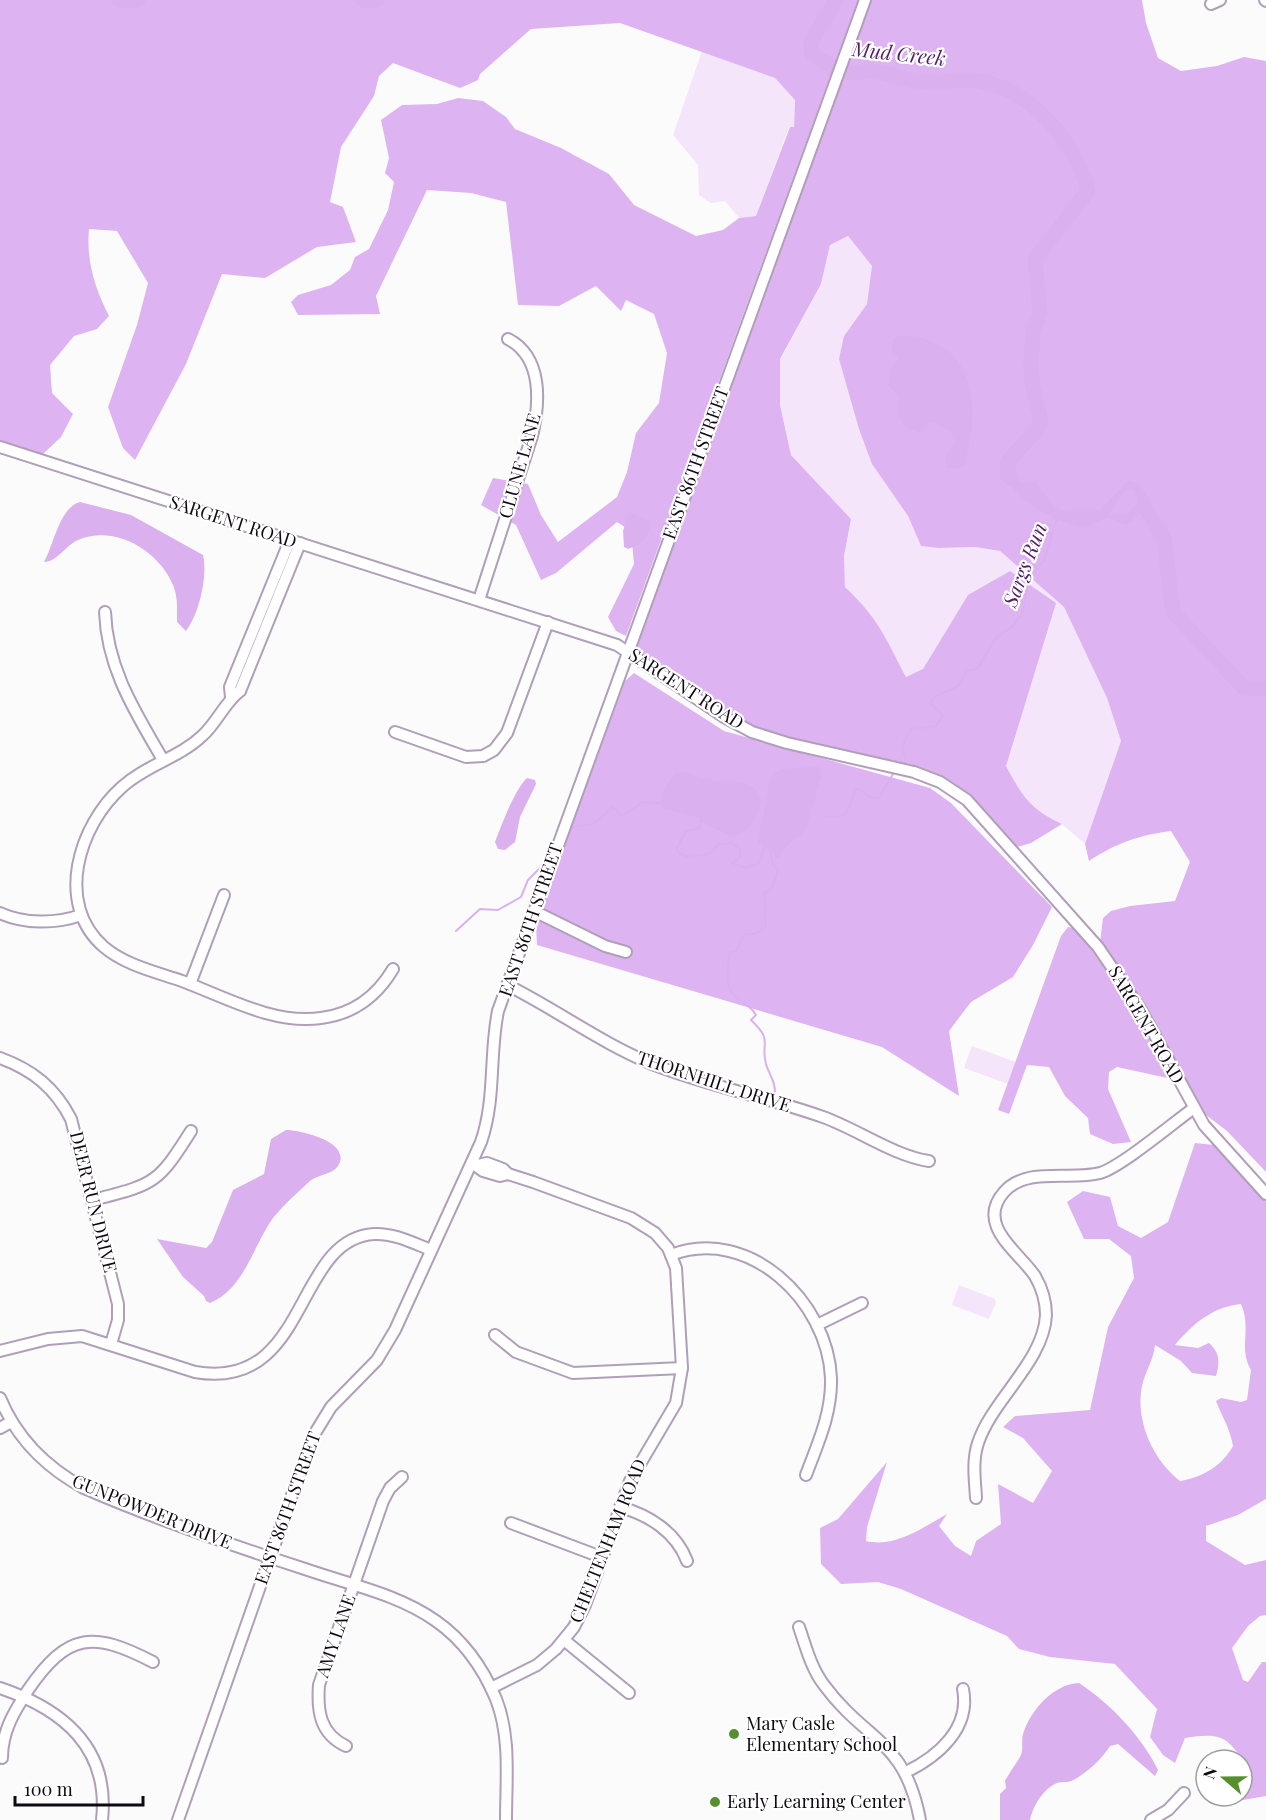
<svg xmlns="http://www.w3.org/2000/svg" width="1266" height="1820" viewBox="0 0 1266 1820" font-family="'Playfair Display',serif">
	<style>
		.green { fill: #f4e5fb }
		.forest { fill: #deb3f2; fill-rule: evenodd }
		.water { fill: #dbb0ef; fill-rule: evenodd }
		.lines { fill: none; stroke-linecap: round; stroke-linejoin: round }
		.stream { stroke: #dbb0ef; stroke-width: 2 }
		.river { stroke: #dbb0ef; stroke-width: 15 }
		.minor-casing { stroke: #b09fb9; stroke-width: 14 }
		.minor { stroke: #fff; stroke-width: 10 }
		.poi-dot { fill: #56902e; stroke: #fff; stroke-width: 2 }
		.labels { text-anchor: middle; stroke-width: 4.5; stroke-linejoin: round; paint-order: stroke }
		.street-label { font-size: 18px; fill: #0f0912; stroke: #fff }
		.poi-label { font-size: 18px; fill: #0f0912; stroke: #fff; text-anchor: start }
		.water-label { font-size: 20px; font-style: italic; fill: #531f68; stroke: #fff }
	</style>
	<rect width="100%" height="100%" fill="#fbfbfb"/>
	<g class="green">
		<polygon points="702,51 775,78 795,100 794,127 789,127 756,216 739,218 725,201 711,203 699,195 698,165 673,135"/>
		<path d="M848 236 872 266 867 304 844 336 872 463 908 516 921 546 938 548 975 547 1000 551 1064 607 1107 698 1121 741 1085 844 1062 824 1038 813 1020 791 1006 766 1015 730 968 595 923 670 906 677C885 637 879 619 845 587L844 556 851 519 791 455 780 405V360L821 284 830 245Z"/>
		<polygon points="972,1046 1016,1062 1008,1084 964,1068"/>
		<polygon points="959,1285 995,1299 996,1302 989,1319 952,1305"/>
	</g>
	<g class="forest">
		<path d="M0 0H858L626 636 616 631 608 617 634 564 631 531 617 522 556 573 541 580 516 525 481 505 493 478 528 484 541 515 558 542 617 497 627 472 636 433 659 403 667 353 654 314 626 300 621 311 596 286 559 306 518 305 506 202 471 193 427 190 376 296 380 314 298 315 291 302 298 295 331 285 350 270 355 257 369 249 388 210 394 182 385 173 389 158 381 120 402 105 437 104 458 98 483 101 506 117 515 129 561 148 609 174 634 205 696 236 723 230 739 218 756 216 790 127H794L795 100 775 78 620 23 531 29 480 74 478 80 460 88 393 63 379 76 374 96 341 147 330 202 343 207 356 242 317 247 265 278 222 274 186 364 135 460 123 448 108 407 137 325 148 283 117 231 89 229C86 260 95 289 109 316L97 329 74 336 50 365 52 393 73 414 61 437 43 454 0 440Z"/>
		<path d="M870 0H1142L1146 23 1158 58 1181 71 1217 66 1244 57 1266 61V1172L1227 1131 1201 1111 1131 982 1100 943 1103 918 1111 911 1130 906 1175 901 1190 862 1171 831C1140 835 1116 843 1089 861L1085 844 1121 741 1107 698 1064 607 1000 551 975 547 938 548 921 546 908 516 872 464 859 429 839 359 844 336 867 304 872 266 848 236 830 245 821 284 780 359V405L791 455 851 519 844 556 845 587C879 619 885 637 906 677L923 669 968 595 1010 571 1056 603 1006 766C1023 797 1030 809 1062 824L1031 843 1017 847 968 796 935 773 910 764 797 741 740 722 637 652 636 642Z"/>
		<polygon points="634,673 724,731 930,788 951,803 1052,907 1033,945 1013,977 971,1002 949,1031 959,1096 882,1047 537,945 536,924 625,681"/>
		<path d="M1068 927 1075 928C1111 975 1146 1026 1172 1079L1117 1067 1109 1072 1108 1089 1131 1142 1113 1144 1090 1134 1088 1118 1065 1096 1049 1067 1027 1065 1009 1114 998 1110 1061 936Z"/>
		<path d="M1195 1143 1214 1145 1266 1202V1499L1238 1515 1206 1526V1541L1245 1565 1266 1560V1615L1260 1616 1248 1626 1232 1648 1243 1680 1248 1682 1262 1662H1266V1796L1237 1801 1239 1796H1242L1249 1769C1227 1737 1224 1732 1185 1738L1175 1763 1163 1755 1150 1737 1157 1709 1115 1664 1050 1657 1019 1649 1007 1636 901 1589 878 1582 841 1584 821 1564 820 1528 838 1519 887 1462 867 1527 866 1541C895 1548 922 1528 947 1514L939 1526 955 1546 971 1556 976 1541 1001 1524 998 1484 1033 1503 1052 1471 1023 1438 1003 1427 1015 1416 1090 1410 1108 1327 1134 1278 1131 1256 1109 1239H1084L1067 1202 1083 1191 1110 1197 1118 1226 1141 1238 1168 1222ZM1241 1304C1252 1329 1238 1348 1251 1370L1247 1400 1241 1402 1221 1398 1216 1401C1222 1417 1230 1428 1233 1446 1222 1466 1203 1477 1180 1481 1153 1460 1135 1421 1142 1386 1145 1372 1154 1359 1155 1345L1181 1361 1192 1373 1216 1376C1220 1362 1220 1353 1209 1343L1198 1348 1175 1345C1193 1324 1212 1307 1241 1304Z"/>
	</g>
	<g class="water">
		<path d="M902 335C977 340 982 409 964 466L956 469 946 467 945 458 955 443 952 433 934 422 927 423 920 433 903 425 898 414 899 396 888 385 892 367 899 358 892 353 893 339Z"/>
		<path d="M1003 459 1015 466 1020 481 1037 484 1054 507 1070 512 1074 509 1100 510 1129 480 1140 485 1171 538 1158 540 1140 513 1127 525 1108 517 1084 528C1053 521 1009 498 999 464ZM1130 489 1135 491 1138 503 1126 515H1109L1125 490Z"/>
		<path d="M80 502 131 515 203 555C208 576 199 614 186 631L177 622C177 610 178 596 173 585 159 551 115 524 78 540 66 545 57 562 44 562 54 545 59 508 80 502Z"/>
		<path d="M629 512 651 522C649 536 641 545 628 549L624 547 623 531Z"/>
		<path d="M815 766 820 768 822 774 806 828C799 841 784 843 779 858L776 859 772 850 758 843 771 778 775 773 784 769Z"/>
		<path d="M683 772C694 776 705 779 716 781 733 783 753 777 761 799 758 817 751 830 733 837L705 824 700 818 661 808C659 796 667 782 675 773Z"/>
		<path d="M527 778 535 780 536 784 520 817 515 842 505 850 498 849 495 842C501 826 515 789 527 778Z"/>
		<path d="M286 1130C300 1130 353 1142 338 1166 333 1174 317 1175 310 1181 299 1191 276 1212 269 1224 252 1251 242 1290 210 1303L206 1301 204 1296 183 1277 157 1239 206 1248 212 1242 233 1190 264 1174 271 1139Z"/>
		<path d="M1079 1683C1110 1703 1142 1737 1158 1770L1155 1776 1118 1744 1110 1746C1102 1759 1085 1775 1071 1781 1067 1783 1062 1781 1057 1783 1043 1789 1033 1806 1030 1820H1000V1794L1006 1788 1005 1781C1009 1773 1015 1765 1020 1757 1024 1750 1021 1741 1023 1734 1030 1711 1053 1684 1079 1683Z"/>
	</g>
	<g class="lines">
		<g class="stream">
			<path d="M903 764 906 760 902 747 910 729 936 726 943 715 930 703C943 684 959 698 966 671L977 669 996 638 1012 627 1022 614 1029 580 1045 558 1057 517"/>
			<path d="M824 816C849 821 849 807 855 790L860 789 871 798H879L893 774"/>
			<polyline points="702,818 699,829 686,831 677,848 679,853 688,857 709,854 719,844 733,843 740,850 740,857 732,863 746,868 759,863 765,844"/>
			<polyline points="569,828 593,824 613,807 622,816 643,802 660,803"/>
			<path d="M769 847 773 865 778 870 773 886 764 894 766 926 756 934H745L736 951 730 952C728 969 722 986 738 999 746 1005 751 1006 756 1015L751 1020C774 1042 760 1041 766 1064 769 1075 775 1080 775 1092L769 1096"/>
			<polyline points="456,931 480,909 498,910 521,897 528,880 540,868 552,844"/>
		</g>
		<g class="river">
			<polyline points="119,0 138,0"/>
			<polyline points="363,0 377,0"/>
			<path d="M836 0 811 42 812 53C822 62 838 72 853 73 859 74 865 70 871 71 887 72 904 80 920 82 940 83 961 78 980 81 1032 90 1075 142 1088 191L1035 259 1040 312 1033 331 1031 359 1032 383 1041 420 1037 430 1008 461 1007 475 1012 479"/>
			<polyline points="1154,522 1164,539 1173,612 1244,688 1266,689"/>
		</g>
		<g class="minor-casing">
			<g id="minor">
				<polyline points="1265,0 1266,1"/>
				<polyline points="1211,4 1220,0"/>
				<polyline points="0,447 617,645 724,717 752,732 787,743 914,772 940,782 967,800 1098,947 1141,1010 1204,1125 1266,1194"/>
				<path d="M300 543 240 691C224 703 217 723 202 736 179 758 146 765 122 787 79 825 54 904 104 947 125 965 156 972 182 981 225 997 274 1025 321 1018 353 1014 377 996 393 969"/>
				<path d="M479 600 532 436C540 403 543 357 508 339"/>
				<path d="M105 612C107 669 136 713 163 760"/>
				<polyline points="231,697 230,687 290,540"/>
				<polyline points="395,732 466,757 483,756 494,750 507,733 548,622"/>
				<polyline points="534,911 605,946 626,952"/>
				<path d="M0 913C24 924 56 924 81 915"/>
				<polyline points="190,984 224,895"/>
				<path d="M507 985C557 1010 601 1043 652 1064 708 1086 767 1097 823 1117 857 1129 894 1156 929 1161"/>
				<path d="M0 1058C33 1070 55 1088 71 1119L118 1304V1320L111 1344"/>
				<polyline points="472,1163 483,1171 500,1176 508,1174 533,1182 631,1218 655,1233 668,1248 676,1268 682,1368 676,1403 630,1481 585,1605 574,1627 556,1649 537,1665 491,1688"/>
				<polyline points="478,1165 487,1163 503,1169 508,1174"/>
				<path d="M93 1200C154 1184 157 1185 191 1131"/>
				<path d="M671 1255C749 1225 828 1302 831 1378 832 1413 818 1443 806 1475"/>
				<polyline points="817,1325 862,1303"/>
				<polyline points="495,1335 516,1352 573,1373 682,1368"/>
				<path d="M0 1351 48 1339 82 1336 195 1372C310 1392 293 1239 374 1234 394 1233 413 1243 431 1250"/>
				<path d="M0 1398C17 1439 45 1467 84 1488 155 1519 231 1545 305 1569 348 1584 398 1594 436 1621 463 1640 483 1668 496 1699 511 1737 506 1779 506 1820"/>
				<polyline points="0,1428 11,1422"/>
				<path d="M976 1498C975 1480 972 1461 978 1443 992 1400 1044 1361 1046 1315 1046 1302 1042 1288 1035 1276 1019 1252 975 1225 1004 1192 1027 1166 1070 1181 1100 1173 1121 1167 1173 1123 1194 1108"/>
				<path d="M620 1507C649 1515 676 1532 687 1561"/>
				<polyline points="511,1523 601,1557"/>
				<path d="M799 1627C806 1647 811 1668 824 1685 866 1742 905 1739 920 1820"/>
				<polyline points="564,1640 629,1693"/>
				<path d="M0 1688C62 1709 110 1747 102 1820"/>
				<path d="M346 1746C320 1734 317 1711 319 1685L383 1501 390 1488 402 1477"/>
				<path d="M2 1758C2 1731 14 1712 28 1690 68 1632 93 1631 153 1662"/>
				<path d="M906 1772C937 1757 971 1729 963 1689"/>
				<path d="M178 1820 312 1438 331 1407 377 1360 395 1330 481 1142C496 1099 489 1055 498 1011L865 0"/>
				<polyline points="1151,1820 1168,1810 1184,1793"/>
			</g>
		</g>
		<use href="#minor" class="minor"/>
	</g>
	<g class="poi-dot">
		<circle cx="734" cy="1734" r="6"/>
		<circle cx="715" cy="1802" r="6"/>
	</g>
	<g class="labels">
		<g class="street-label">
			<text transform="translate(696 463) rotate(-70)" y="6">EAST 86TH STREET</text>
			<text transform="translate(520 466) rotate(-74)" y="6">CLUNE LANE</text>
			<text transform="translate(233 522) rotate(18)" y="6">SARGENT ROAD</text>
			<text transform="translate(686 689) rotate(33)" y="6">SARGENT ROAD</text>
			<text transform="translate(531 920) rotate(-71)" y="6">EAST 86TH STREET</text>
			<text transform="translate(1146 1025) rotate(60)" y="6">SARGENT ROAD</text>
			<text transform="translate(714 1082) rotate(18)" y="6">THORNHILL DRIVE</text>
			<text transform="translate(93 1202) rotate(76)" y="6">DEER RUN DRIVE</text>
			<text transform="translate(288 1508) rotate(-70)" y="6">EAST 86TH STREET</text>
			<text transform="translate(152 1512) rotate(22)" y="6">GUNPOWDER DRIVE</text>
			<text transform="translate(608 1541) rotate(-68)" y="6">CHELTENHAM ROAD</text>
			<text transform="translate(336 1636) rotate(-71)" y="6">AMY LANE</text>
		</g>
		<g class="poi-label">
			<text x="746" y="1730">Mary Casle<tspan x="746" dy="21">Elementary School</tspan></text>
			<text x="727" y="1808">Early Learning Center</text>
		</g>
		<g class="water-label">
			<text transform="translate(899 54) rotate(6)" y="7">Mud Creek</text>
			<text transform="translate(1025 565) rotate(-69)" y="7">Sargs Run</text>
		</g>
	</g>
	<g transform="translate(1224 1778) rotate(290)"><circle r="28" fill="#ffffff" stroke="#9f9da0" stroke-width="1.5"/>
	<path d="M0-4.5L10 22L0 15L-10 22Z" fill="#56902e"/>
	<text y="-9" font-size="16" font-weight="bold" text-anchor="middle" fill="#0f0912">N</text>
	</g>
	<path d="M15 1796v9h128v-9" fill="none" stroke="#0f0912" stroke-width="3"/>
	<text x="24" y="1796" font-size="18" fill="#0f0912" stroke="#ffffff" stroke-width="4.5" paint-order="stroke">100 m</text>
</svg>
